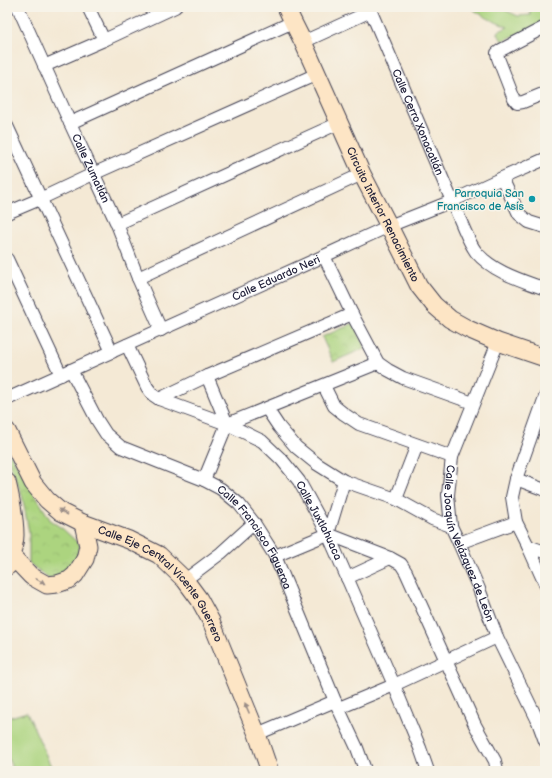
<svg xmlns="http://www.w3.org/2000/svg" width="552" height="778" viewBox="0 0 552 778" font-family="'Balsamiq Sans',sans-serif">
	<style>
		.park { fill: url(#park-crowns); stroke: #677b5d }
		.garden { fill: #acd47f; stroke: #677b5d }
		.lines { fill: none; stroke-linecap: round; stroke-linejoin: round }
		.minor-casing { stroke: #424052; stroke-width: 14 }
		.secondary-casing { stroke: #424052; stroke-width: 19 }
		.minor { stroke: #fff; stroke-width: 12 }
		.secondary { stroke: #fde5c5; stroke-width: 17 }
		.oneway { fill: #9a8d87 }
		.culture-dot { fill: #0f9aa8; stroke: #f7f3e8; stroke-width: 1.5 }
		.labels { text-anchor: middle; stroke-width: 3; stroke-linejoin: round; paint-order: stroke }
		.street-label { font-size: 11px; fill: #22223b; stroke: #f7f3e8 }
		.culture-label { font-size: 11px; fill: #0d838f; stroke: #f7f3e8; text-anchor: end }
	</style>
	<defs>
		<pattern id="park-crowns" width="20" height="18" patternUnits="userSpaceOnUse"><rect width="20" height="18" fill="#acd47f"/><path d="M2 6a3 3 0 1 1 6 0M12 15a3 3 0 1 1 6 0" fill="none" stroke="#94b66f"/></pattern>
	</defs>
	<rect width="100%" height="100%" fill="#f7f3e8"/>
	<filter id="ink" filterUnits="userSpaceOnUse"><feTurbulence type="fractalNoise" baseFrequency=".025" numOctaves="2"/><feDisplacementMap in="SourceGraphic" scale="8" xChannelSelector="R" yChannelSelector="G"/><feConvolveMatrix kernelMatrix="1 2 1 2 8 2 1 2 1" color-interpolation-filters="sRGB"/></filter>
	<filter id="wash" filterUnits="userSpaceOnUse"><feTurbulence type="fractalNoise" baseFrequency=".012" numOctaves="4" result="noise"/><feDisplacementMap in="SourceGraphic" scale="16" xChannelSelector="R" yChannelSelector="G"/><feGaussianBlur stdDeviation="0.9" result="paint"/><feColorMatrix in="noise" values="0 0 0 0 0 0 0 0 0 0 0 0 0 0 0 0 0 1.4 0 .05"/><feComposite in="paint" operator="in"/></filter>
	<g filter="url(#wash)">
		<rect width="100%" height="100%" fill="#f4e9d5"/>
		<g class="park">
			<polygon points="354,323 365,348 333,362 322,337"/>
			<polygon points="7,449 51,521 63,529 80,545 77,561 65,576 49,579 29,563 29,532 22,495 7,457"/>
		</g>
		<g class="garden">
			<path d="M470 7H498L518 16 531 15 528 7H545V22L502 41 497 32 508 27C494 22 482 16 470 7Z"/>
			<polygon points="27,712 53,771 13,771 7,755 7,718"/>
		</g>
	</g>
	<g filter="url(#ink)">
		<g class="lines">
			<g class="minor-casing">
				<g id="minor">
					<path id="s1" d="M18 7 70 123 117 224 138 278 161 330"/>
					<polyline points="88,7 104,40"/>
					<path id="s2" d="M369 7 464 229C467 236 471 245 476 252 493 272 521 280 545 289"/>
					<polyline points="545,27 501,50 497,53 498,58 514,99 517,103 523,102 545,93"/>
					<polyline points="303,42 371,11"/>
					<polyline points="44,66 104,40 175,7"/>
					<polyline points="70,123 293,22"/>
					<polyline points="7,126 112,352"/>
					<polyline points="502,178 519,214 529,222 545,227"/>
					<polyline points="7,213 40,199 93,174 317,74"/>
					<polyline points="117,224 339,123"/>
					<polyline points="324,256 352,314 378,363 388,370 403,378 473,403"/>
					<polyline points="7,259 61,375"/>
					<polyline points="138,278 362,174"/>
					<path id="s3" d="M498 342 452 457 448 495 451 526 459 543 479 589 497 637 537 719 545 741"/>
					<path id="s4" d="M127 345 147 387 153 395 159 399 227 424 262 441 282 460 299 481 328 534 394 685 420 748 428 771"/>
					<path id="s5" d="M71 370 97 420 106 434 121 447 204 480 221 489 239 504 254 523 275 556 335 701 357 748 364 767V771"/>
					<polyline points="207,376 227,424"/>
					<polyline points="324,386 334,406 344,414 359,424 452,457"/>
					<polyline points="545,397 516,479 512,497 516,522 528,546 545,584"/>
					<path id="s6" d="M7 399 324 256 389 226 452 201 502 178 545 159"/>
					<polyline points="159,399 207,376 352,314"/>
					<polyline points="267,409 279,427 296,447 317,464 344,481 396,499 432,519 451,526"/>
					<polyline points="516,479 545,490"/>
					<polyline points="204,480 227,424 378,363"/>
					<polyline points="396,499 417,445"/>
					<polyline points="328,534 390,558 401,564 406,572 475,725 495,761 497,771"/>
					<polyline points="459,543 516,522"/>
					<polyline points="528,546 545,552"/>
					<polyline points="275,556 328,534 344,481"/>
					<polyline points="347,578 390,558"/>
					<polyline points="185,580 221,553 254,523"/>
					<polyline points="339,708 394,685 497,637"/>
					<polyline points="257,734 335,701"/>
				</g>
			</g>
			<g class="secondary-casing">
				<g id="secondary">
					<path id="s7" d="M286 7 293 22 303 42 362 174 389 226 419 286 434 305 450 319 468 329 498 342 545 358"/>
					<path id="s8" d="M7 431 33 483 47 500 61 512 83 523 129 540 159 555 185 580 199 599 211 621 257 734 268 766 269 771"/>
					<path d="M7 482C11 499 15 517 15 535 15 545 11 556 8 566"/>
					<polyline points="11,555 31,576 47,585 57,584 69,580 75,575 85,559 88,546 83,523"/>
				</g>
			</g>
			<use href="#minor" class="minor"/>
			<use href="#secondary" class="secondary"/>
		</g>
		<defs><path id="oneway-solid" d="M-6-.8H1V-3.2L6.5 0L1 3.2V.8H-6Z"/></defs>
		<g class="oneway">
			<use href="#oneway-solid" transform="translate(63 512) rotate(-148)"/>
			<use href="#oneway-solid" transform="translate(40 581) rotate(29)"/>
			<use href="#oneway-solid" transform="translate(247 708) rotate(-113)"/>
		</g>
	</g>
	<circle class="culture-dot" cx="532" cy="199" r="4"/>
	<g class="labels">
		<g class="street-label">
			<text dy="4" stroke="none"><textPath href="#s2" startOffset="125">Calle Cerro Xonacatlán</textPath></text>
			<text dy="4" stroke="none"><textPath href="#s1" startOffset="177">Calle Zumatlán</textPath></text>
			<text dy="4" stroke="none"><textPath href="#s7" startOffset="229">Circuito Interior Renacimiento</textPath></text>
			<text dy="4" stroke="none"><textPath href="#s6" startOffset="295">Calle Eduardo Neri</textPath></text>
			<text dy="4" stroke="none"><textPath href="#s4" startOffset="274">Calle Juxtlahuaca</textPath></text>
			<text dy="4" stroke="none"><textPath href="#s5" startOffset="261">Calle Francisco Figueroa</textPath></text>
			<text dy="4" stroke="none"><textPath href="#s3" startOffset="214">Calle Joaquín Velázquez de León</textPath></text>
			<text dy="4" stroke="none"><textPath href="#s8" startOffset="226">Calle Eje Central Vicente Guerrero</textPath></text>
		</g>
		<g class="culture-label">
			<text x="524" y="197">Parroquia San<tspan x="524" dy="13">Francisco de Asís</tspan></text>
		</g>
	</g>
	<rect width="552" height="778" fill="none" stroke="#f7f3e8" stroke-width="24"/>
</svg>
